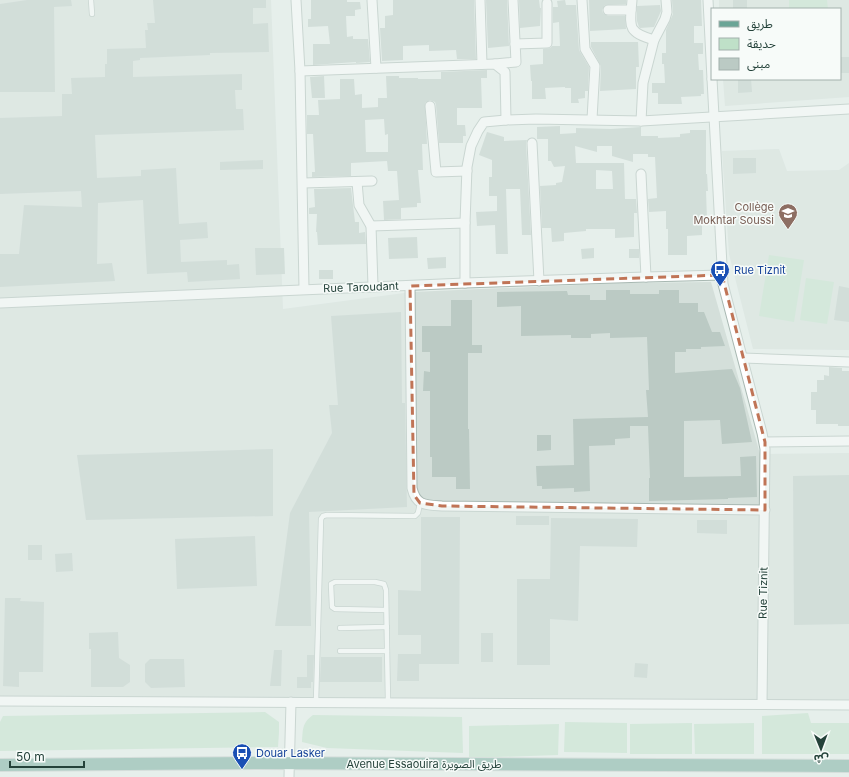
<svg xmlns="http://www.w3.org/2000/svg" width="849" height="777" viewBox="0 0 849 777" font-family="Inter,'Noto Sans Arabic',sans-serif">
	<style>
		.built { fill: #d4dfda }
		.green { fill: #bfe0c8 }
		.building { fill: #bbcac4; fill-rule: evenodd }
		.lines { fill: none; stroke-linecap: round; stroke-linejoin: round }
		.lane-casing { stroke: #a8b8b2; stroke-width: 6 }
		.street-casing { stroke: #a8b8b2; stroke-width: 11 }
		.primary-casing { stroke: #c2cac8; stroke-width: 14 }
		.lane { stroke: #fff; stroke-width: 4.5 }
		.street { stroke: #fff; stroke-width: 9 }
		.primary { stroke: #6aa596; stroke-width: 12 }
		.marked { fill: none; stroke: #c07456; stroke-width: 3; stroke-dasharray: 8 5; stroke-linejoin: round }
		.labels { text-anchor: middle; stroke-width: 3; stroke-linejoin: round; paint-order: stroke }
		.education-label { font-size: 11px; fill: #785e54; stroke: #f7fbf9; text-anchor: end }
		.transit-label { font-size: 11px; fill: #164399; stroke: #f7fbf9; text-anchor: start }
		.street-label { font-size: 11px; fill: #24423a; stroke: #f7fbf9 }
	</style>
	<rect width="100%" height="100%" fill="#e6efeb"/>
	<g class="built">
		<polygon points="0,0 271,0 283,309 412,292 624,283 711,282 760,454 849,453 849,702 0,696"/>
		<polygon points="719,0 849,0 849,97 725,106 723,79 840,79 840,9 719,9"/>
		<polygon points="779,149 787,171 839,170 849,163 849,350 753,349 729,254 722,151"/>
	</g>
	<g class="green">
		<polygon points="789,0 827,0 828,9 789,9"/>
		<polygon points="769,255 804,260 794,322 759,316"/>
		<polygon points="806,278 834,282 827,324 800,320"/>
		<polygon points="265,712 279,722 279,732 278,747 0,751 0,722 3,716"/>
		<polygon points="808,713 811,723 849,723 849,754 762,754 762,716"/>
		<path d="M313 715 462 717 463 753 327 748 302 742C303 729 302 723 313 715Z"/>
		<polygon points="565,722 627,723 627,753 564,752"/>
		<polygon points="692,723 692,754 630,754 630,724"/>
		<polygon points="754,723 754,754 695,754 694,724"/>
		<polygon points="559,724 558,755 469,758 469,726"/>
	</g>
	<g class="building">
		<polygon points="27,0 71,0 72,6 54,7 55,92 0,92 0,4"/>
		<polygon points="153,0 266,0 266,8 253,8 253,24 268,23 269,52 210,53 210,55 140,58 140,60 133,61 133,77 242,74 242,90 235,90 236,109 243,109 244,130 95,135 97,178 141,176 141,170 176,168 179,224 207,222 208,238 180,240 181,262 227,260 227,265 239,264 240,279 188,282 187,272 147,274 143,200 98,203 97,264 112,263 115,281 0,287 0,254 19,254 24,205 82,207 81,191 0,194 0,118 62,116 62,94 72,94 71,78 105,77 105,64 107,64 107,49 146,48 145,30 148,30 147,23 155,23"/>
		<polygon points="311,0 347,0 347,2 360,2 361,9 355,10 355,16 346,16 347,37 353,36 353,39 368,39 370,62 356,63 356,62 313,65 313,44 330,44 328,26 308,27 308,19 311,19"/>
		<polygon points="393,0 474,0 476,59 457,59 456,50 429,51 429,45 403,46 403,60 382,61 380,28 385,28 385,16 393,15"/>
		<polygon points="486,0 507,0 509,46 488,48"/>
		<polygon points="519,0 539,0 540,8 541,8 540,26 520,28"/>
		<polygon points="565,0 566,5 576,5 579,50 589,67 588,91 585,91 585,98 578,99 579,103 571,103 571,88 565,88 565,87 545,88 546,99 532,99 532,81 531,81 530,65 543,64 543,49 550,48 552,46 560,46 559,22 553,23 553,7 558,7 557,1"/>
		<polygon points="589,0 626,0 626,4 605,5 602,10 603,13 608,16 625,16 626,29 590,31"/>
		<polygon points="672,0 701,0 702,26 694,26 694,43 703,43 703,54 698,54 699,70 703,70 704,94 701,94 701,96 681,97 682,104 658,104 658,93 652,93 652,83 665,83 664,64 662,64 662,53 666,53 666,30 673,14"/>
		<rect x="733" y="0" width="14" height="9"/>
		<polygon points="660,5 661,11 654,27 640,28 639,27 637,21 637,6"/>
		<polygon points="591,42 638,42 639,67 636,67 636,89 600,91 601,66 591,47"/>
		<rect x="840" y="57" width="9" height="16"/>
		<path d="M487 70V78H481L482 108H457V125H465L466 136H463V143H439L436 105 435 102 430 100 425 103 427 144H422L423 170H418L421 203H417V207L401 208V219L384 220 383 201 399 200 397 171H388L387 161 351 163V176L312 177V172H315L313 134H307V115H319L318 100 340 99V79H354L355 95 362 94V108L378 107V98H387L386 76H399V78H418V79H441V72ZM384 119 385 135 388 134V152H366L365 120Z"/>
		<polygon points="324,76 325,98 312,98 310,77"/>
		<polygon points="738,79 751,79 752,92 738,93"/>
		<path d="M560 126V134L576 133V128L611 129 641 127V136H658V138L680 137V134L690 133V130H706V174H707L708 191H706L707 220H702V235L687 236V255H668V229H666V211L649 212 648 199 657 198 655 157H648V154H633V162L612 156V146H597V152L575 146 576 163H624L625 199H636L637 213H634V237L615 238V229H586V231L564 233V241L552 242 551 228H542L540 186 556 185V183L562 182 565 166 554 167 551 161H548V139H537V127ZM596 170 612 171 613 189H596Z"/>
		<polygon points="487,132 504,137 504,141 527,140 526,143 531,235 522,235 520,189 506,189 508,254 496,254 495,225 477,226 476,212 497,211 497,196 489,196 489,177 492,177 492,160 479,155"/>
		<polygon points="733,158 756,158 756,173 733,174"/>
		<polygon points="263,160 263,169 220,170 220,162"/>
		<polygon points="351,188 355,222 359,222 359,233 365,232 366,244 318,245 317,232 316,232 317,214 309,214 309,208 315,207 314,189"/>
		<polygon points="417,237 418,258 389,259 388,238"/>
		<polygon points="255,248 284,248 285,274 256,275"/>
		<polygon points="594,248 594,258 582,259 581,249"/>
		<rect x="629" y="249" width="10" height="9"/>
		<polygon points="446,257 446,268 428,269 427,258"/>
		<rect x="319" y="270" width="14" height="9"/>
		<polygon points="839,286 849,288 849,322 834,320"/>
		<polygon points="606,290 630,290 630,294 659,294 659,290 679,290 679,303 698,303 698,312 704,312 712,332 720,332 725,346 701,347 701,349 686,349 686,352 675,352 675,373 732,369 740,388 752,442 722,444 720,420 684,421 684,477 741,476 740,457 756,456 757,497 728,498 728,499 649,501 649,478 650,478 648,426 630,426 630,438 615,439 615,445 589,446 590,491 574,492 574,488 542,489 542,486 537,486 536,466 574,465 573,419 648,417 646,390 649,390 647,337 610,338 610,333 591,334 591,338 571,338 571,335 521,336 521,306 497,307 497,292 567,291 568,295 590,295 590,300 606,300"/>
		<polygon points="451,300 472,300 472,345 482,345 482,353 468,353 468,429 469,429 470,489 456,489 456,477 432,477 432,457 430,457 430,391 423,391 424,371 430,372 430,352 422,352 422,326 451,326"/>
		<polygon points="401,312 402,403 405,403 407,507 309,512 311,626 275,626 290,513 332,433 329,405 338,405 331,316"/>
		<polygon points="829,367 842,368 842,371 849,371 849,426 838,426 838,424 816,424 816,410 811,410 811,392 817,392 817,380 824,380 824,375 829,376"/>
		<polygon points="537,435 551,435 551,450 537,451"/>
		<polygon points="273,449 273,516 86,520 77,455"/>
		<polygon points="849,475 849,624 794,625 793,476"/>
		<rect x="516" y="516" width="33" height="9"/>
		<polygon points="421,517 460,517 459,664 419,664 419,681 397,681 398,654 421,654 421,635 398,635 398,590 421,591"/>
		<polygon points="551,518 638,519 637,547 580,546 578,621 550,619 550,665 517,665 517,579 550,579"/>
		<polygon points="697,520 727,520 727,534 697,533"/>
		<polygon points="255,536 257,586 177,589 175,539"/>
		<rect x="28" y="545" width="14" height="15"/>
		<polygon points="72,553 73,571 56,572 55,554"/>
		<polygon points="5,598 21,598 20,601 44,602 43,672 19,672 19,687 3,686"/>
		<polygon points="118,632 119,658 130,665 130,682 123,687 91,687 91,649 89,649 89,633"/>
		<rect x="481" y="633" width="12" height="29"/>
		<polygon points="274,650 282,650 281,686 270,686"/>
		<polygon points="307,655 314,655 313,682 311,682 311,688 297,688 297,677 307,677"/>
		<polygon points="321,657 382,657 382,682 320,682"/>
		<polygon points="150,659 184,659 185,687 151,688 145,682 145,664"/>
		<polygon points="635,663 648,664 647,678 634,677"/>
	</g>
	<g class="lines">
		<g class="lane-casing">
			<g id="lane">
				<polyline points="91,0 92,14"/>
				<polyline points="386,610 335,609 332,607 331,584 335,582 375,582 384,584 386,590 388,702"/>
				<polyline points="340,628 387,627"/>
				<polyline points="340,651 387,651"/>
				<polyline points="316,702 321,519 323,516 327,515 415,516 418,513 420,503"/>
			</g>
		</g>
		<g class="street-casing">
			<g id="street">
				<polyline points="296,0 300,71 304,289"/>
				<polyline points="372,0 376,68"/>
				<polyline points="480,0 482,64"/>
				<polyline points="582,0 585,49 595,66 592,119"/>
				<path d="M632 0C630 26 626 32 654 40"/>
				<polyline points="708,0 712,79"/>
				<polyline points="608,10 631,10"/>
				<polyline points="515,44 547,43 547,3"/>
				<polyline points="495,64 516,62 513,0"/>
				<polyline points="300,71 495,64 505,72 506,120"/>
				<polyline points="712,79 723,284 762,433 765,449 762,704"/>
				<polyline points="430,106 436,172 467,171"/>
				<polyline points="641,121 643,83 654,40 665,19 667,12 666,0"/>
				<polyline points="532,143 539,281"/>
				<polyline points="641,174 646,277"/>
				<polyline points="357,182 359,205 371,226 373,286"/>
				<polyline points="303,183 372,181"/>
				<polyline points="371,226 465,223"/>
				<polyline points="465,283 465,223 467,167 471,146 478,131 484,122 506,120 536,119 641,121 849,109"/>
				<path d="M410 286 412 488C416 506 426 505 442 506L765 510"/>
				<polyline points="0,303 465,283 646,277 722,275"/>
				<polyline points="743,358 849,362"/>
				<polyline points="765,442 849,441"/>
				<polyline points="0,701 849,705"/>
				<polyline points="289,777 291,702"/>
			</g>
		</g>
		<g class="primary-casing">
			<polyline id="primary" points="0,765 257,763 849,766"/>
		</g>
		<use href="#lane" class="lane"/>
		<use href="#street" class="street"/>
		<use href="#primary" class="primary"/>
	</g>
	<path d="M0 0H849V777H0ZM722 275 765 442V510L442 506 420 503 414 495 410 286Z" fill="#e6efeb" fill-opacity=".55" fill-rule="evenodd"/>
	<path class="marked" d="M722 275 765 442V510L442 506 420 503 414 495 410 286Z"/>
	<defs>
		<g id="university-pin" transform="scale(1)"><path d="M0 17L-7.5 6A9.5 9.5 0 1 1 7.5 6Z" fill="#8d6e63" stroke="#f7fbf9"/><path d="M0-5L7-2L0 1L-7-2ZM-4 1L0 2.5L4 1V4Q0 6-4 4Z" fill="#fff"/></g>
		<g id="bus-pin" transform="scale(1)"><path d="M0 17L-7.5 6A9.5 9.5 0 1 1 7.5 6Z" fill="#1a4fb4" stroke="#f7fbf9"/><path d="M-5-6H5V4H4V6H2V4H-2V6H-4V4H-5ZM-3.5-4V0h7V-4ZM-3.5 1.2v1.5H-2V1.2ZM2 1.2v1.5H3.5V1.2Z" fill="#fff"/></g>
	</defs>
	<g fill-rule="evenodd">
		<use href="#university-pin" x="788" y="213"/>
		<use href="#bus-pin" x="720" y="270"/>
		<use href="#bus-pin" x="242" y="753"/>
	</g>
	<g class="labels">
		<g class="education-label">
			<text x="774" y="211">Collège<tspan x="774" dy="13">Mokhtar Soussi</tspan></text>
		</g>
		<g class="transit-label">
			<text x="734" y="274">Rue Tiznit</text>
			<text x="256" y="757">Douar Lasker</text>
		</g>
		<g class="street-label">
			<text transform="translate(361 287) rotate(-2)" y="4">Rue Taroudant</text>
			<text transform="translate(763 593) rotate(-89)" y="4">Rue Tiznit</text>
			<text x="424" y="768">Avenue Essaouira طريق الصويرة</text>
		</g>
	</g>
	<rect x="711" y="8" width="130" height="72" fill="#f7fbf9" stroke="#a3b1ad"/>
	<rect x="719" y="21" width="20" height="6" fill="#6aa596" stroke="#a3b1ad"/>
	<text x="747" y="28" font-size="12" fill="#24423a">طريق</text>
	<rect x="719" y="38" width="20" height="12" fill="#bfe0c8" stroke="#a3b1ad"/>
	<text x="747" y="48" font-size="12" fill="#24423a">حديقة</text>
	<rect x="719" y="58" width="20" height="12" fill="#bbcac4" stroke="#a3b1ad"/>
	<text x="747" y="68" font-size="12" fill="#24423a">مبنى</text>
	<g transform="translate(821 749) rotate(179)" stroke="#f7fbf9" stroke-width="3" paint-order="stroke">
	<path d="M0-3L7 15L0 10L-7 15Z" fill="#24423a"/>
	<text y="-6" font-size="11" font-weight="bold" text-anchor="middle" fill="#24423a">ش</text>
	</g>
	<path d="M10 761v6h74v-6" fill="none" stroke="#24423a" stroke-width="2"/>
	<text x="16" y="761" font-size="12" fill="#24423a" stroke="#f7fbf9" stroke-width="3" paint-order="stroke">50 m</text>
</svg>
